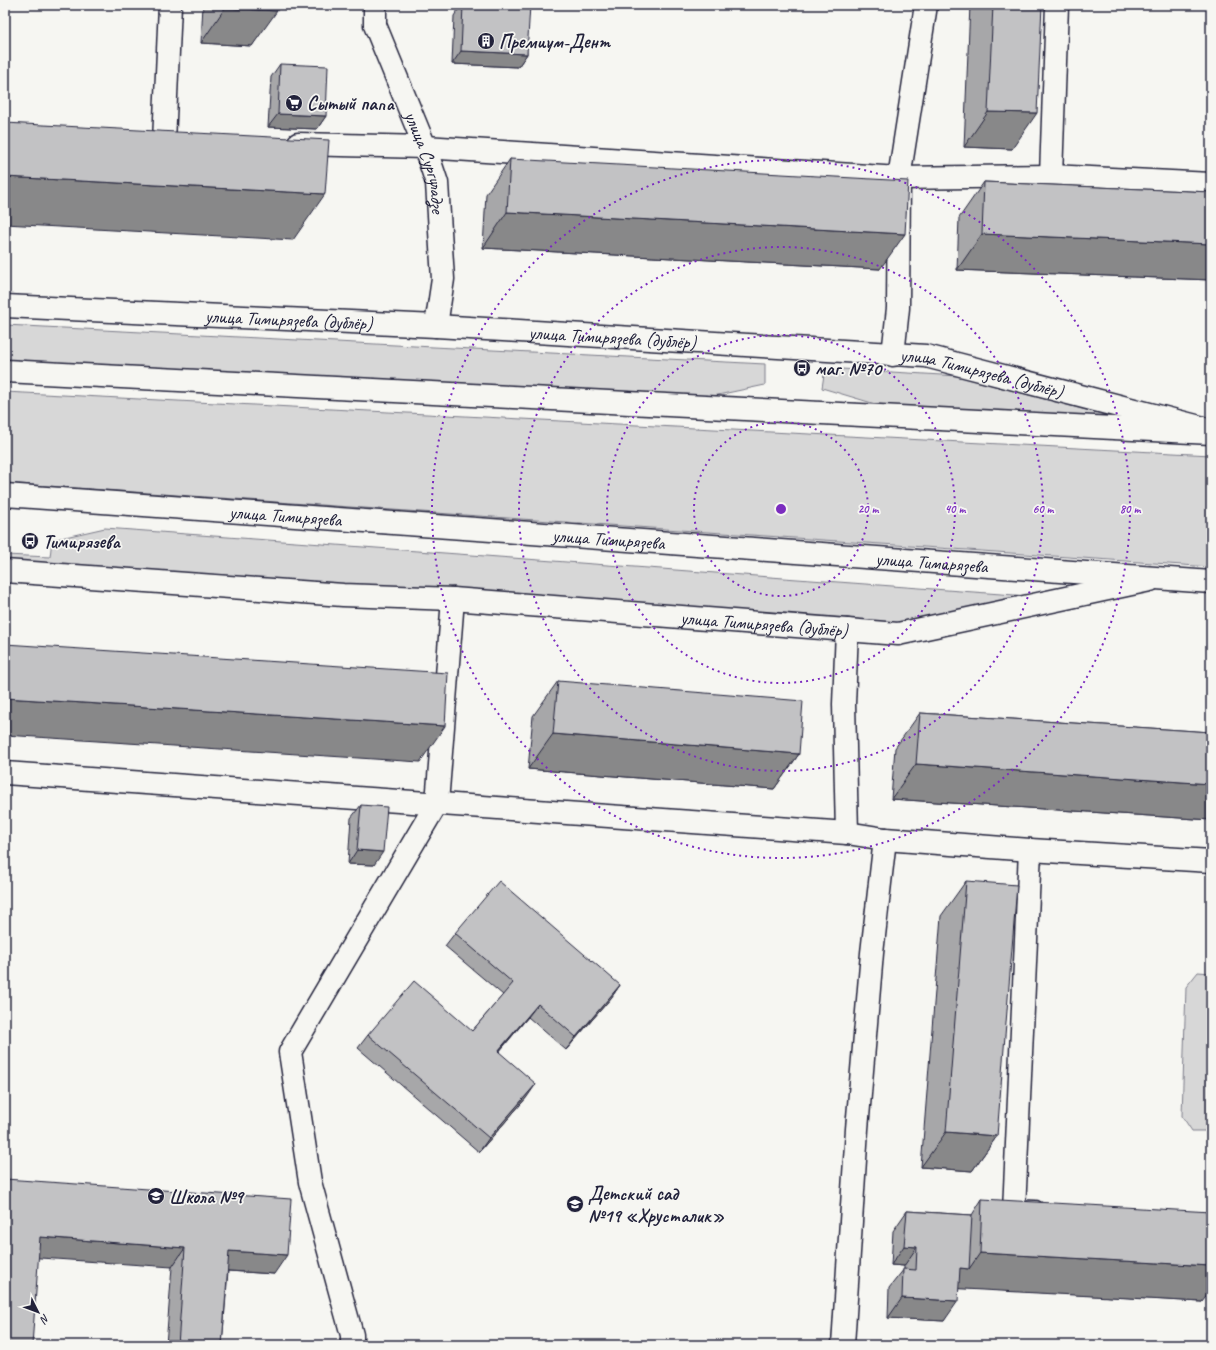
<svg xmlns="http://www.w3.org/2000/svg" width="1216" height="1350" viewBox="0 0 1216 1350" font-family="Caveat,sans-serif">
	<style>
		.green { fill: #d7d7d7; stroke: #7c7c89 }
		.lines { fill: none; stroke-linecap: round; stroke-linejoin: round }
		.minor-casing { stroke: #22223b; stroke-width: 25 }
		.major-casing { stroke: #22223b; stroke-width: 25 }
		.minor { stroke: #f6f6f2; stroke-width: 22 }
		.major { stroke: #f6f6f2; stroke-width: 22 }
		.wall { fill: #a7a7a9; stroke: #22223b }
		.shaded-wall { fill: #888889; stroke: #22223b }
		.building { fill: #c2c2c4; stroke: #22223b }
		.ring { fill: none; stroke: #7b2cbf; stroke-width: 2; stroke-dasharray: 2 4 }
		.labels { text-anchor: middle; stroke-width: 3.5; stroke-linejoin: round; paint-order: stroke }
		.poi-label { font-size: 19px; font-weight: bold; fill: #22223b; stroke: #f6f6f2; text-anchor: start }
		.street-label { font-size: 19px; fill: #22223b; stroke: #f6f6f2 }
		.centre { fill: #7b2cbf; stroke: #f6f6f2; stroke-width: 2 }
		.ring-label { font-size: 12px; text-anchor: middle; font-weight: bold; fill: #7b2cbf; stroke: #f6f6f2; stroke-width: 3.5; stroke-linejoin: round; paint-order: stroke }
	</style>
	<rect width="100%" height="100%" fill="#f6f6f2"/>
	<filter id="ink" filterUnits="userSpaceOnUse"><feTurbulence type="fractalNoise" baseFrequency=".025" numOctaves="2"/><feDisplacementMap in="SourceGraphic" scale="8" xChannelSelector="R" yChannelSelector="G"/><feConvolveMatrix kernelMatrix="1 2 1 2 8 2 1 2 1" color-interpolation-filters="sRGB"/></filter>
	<g filter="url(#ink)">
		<g class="green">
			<polygon points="5,325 765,364 765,385 713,396 5,361"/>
			<polygon points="825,368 958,376 1108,416 892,409 822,388"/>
			<polygon points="5,392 1211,455 1211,567 5,483"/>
			<polygon points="105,528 1055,598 912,628 5,562 5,555 50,557 52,540"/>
			<polygon points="1198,972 1211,973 1211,1131 1192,1131 1182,1116 1186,987"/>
		</g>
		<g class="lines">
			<g class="minor-casing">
				<g id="minor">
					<path id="s1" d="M375 5V25L425 147 437 183 443 279 436 326"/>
					<polyline points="164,142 170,5"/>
					<polyline points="298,144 425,147 899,178 1051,176 1211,184"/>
					<polyline points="1051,176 1057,5"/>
					<path id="s2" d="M5 306 436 326 926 356 1200 427"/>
					<polyline points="893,355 898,308 899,178 926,5"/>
					<path id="s3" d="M5 571 343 595 453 599 898 634 1150 580"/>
					<polyline points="5,773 847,833 885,839 1030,850 1211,861"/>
					<polyline points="847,833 844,704 847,630"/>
					<polyline points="1030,850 1014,1211 1035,1212"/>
					<polyline points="352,1345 352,1335 310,1182 290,1052 437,803 453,599"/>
					<polyline points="843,1345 857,1129 872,953 885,839"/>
				</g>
			</g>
			<g class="major-casing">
				<g id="major">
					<polyline points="5,371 1211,433"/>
					<path id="s4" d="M5 495 1211 582"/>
				</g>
			</g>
			<use href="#minor" class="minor"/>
			<use href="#major" class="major"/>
		</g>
		<g class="wall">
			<polygon points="203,5 277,5 252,46 201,43"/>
			<polygon points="461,5 523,5 527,54 518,67 452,64 454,16"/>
			<polygon points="970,5 1042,5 1012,149 964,147"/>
			<polygon points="280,64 326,116 317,129 268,127 271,77"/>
			<polygon points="510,159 880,269 483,248 486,194"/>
			<polygon points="984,182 1211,192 1211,280 957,270 959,218"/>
			<polygon points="558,681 799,754 774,789 528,769 533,716"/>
			<polygon points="920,713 1211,732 1211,820 891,799 895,748"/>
			<polygon points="361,805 374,865 348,864 351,818"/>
			<polygon points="966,881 997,1136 972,1171 921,1167 941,916"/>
			<polygon points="455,933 620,985 611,998 566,1050 528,1017 499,1052 527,1097 479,1152 358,1048 368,1035 472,1031 503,995 445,946"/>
			<polygon points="5,1179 274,1274 228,1271 222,1345 166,1345 172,1267"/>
			<polygon points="982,1199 1202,1302 959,1288 944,1321 888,1318 889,1288 904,1269 904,1266 891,1265 893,1231 907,1211 972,1215"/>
		</g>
		<g class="shaded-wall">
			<polygon points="225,8 277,11 252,46 201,43"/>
			<polygon points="461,51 527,54 518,67 452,64"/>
			<polygon points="988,112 1037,113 1012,149 964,147"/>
			<polygon points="278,114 326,116 317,129 268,127"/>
			<polygon points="5,177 325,194 293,240 5,224"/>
			<polygon points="507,212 905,234 880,269 483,248"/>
			<polygon points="982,234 1211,244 1211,280 957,270"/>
			<polygon points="5,698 445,726 420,762 5,735"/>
			<polygon points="553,734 799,754 774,789 528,769"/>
			<polygon points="916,764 1211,784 1211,820 891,799"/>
			<polygon points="357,850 383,852 374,865 348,864"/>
			<polygon points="620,985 611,998 566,1050 576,1037"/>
			<polygon points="538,1004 528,1017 488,1064 498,1051"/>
			<polygon points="536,1084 527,1097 479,1152 489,1138"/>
			<polygon points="946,1132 997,1136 972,1171 921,1167"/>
			<polygon points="40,1237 185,1248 172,1267 26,1257"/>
			<polygon points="904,1246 917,1247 904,1266 891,1265"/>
			<polygon points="229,1251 287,1255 274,1274 215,1270"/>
			<polygon points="980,1253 1211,1266 1211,1290 1202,1302 946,1288 960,1268 969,1269"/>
			<polygon points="902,1298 958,1301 944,1321 888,1318"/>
		</g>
		<g class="building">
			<polygon points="225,5 277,5 277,11 225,8"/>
			<polygon points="463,5 530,5 527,54 461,51"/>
			<polygon points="993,5 1042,5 1037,113 988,112"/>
			<polygon points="280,64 328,66 326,116 278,114"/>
			<polygon points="5,123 329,140 325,194 5,177"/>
			<polygon points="510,159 908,181 905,234 507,212"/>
			<polygon points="984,182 1211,192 1211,244 982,234"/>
			<polygon points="5,644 448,673 445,726 5,698"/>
			<polygon points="558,681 803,701 799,754 553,734"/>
			<polygon points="920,713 1211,732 1211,784 916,764"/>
			<polygon points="361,805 387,807 383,852 357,850"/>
			<polygon points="499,881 620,985 576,1037 538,1004 498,1051 536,1084 489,1138 368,1035 414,981 472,1031 513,983 455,933"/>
			<polygon points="966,881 1017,885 997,1136 946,1132"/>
			<polygon points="5,1179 291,1199 287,1255 229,1251 222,1345 178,1345 185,1248 40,1237 32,1345 5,1345"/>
			<polygon points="982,1199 1211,1212 1211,1266 980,1253"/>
			<polygon points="907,1211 972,1215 969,1269 960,1268 958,1301 902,1298 903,1269 916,1270 917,1247 904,1246"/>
		</g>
	</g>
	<g class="ring">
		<circle cx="781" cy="509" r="87"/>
		<circle cx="781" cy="509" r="174"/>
		<circle cx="781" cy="509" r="262"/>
		<circle cx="781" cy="509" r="349"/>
	</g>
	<defs>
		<g id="building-disc" transform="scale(0.9)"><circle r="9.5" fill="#22223b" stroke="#f6f6f2"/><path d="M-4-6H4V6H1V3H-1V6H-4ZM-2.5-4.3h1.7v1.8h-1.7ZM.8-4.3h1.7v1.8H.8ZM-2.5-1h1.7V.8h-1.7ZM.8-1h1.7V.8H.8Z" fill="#fff"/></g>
		<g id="supermarket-disc" transform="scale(0.9)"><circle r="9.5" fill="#22223b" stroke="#f6f6f2"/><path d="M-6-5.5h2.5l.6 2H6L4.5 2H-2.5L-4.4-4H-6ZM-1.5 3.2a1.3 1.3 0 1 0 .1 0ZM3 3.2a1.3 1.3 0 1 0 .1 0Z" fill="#fff"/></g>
		<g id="bus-disc" transform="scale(0.9)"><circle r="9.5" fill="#22223b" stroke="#f6f6f2"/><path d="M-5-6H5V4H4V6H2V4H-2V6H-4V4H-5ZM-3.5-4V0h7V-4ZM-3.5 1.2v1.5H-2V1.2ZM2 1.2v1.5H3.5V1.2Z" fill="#fff"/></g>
		<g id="school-disc" transform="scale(0.9)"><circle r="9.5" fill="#22223b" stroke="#f6f6f2"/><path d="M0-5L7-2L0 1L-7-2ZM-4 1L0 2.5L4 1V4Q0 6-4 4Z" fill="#fff"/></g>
	</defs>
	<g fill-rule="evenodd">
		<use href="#building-disc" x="486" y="41"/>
		<use href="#supermarket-disc" x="294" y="103"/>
		<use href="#bus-disc" x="802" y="368"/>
		<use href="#bus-disc" x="30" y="541"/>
		<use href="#school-disc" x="156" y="1196"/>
		<use href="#school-disc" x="575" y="1204"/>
	</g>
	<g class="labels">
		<g class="poi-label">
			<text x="499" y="48">Премиум-Дент</text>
			<text x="307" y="110">Сытый папа</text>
			<text x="815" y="375">маг. №70</text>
			<text x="43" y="548">Тимирязева</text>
			<text x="588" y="1200">Детский сад<tspan x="588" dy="22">№19 «Хрусталик»</tspan></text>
			<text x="169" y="1203">Школа №9</text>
		</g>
		<g class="street-label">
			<text dy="7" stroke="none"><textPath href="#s1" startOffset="167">улица Сургуладзе</textPath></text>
			<text dy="7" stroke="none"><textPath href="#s2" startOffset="284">улица Тимирязева (дублёр)</textPath></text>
			<text dy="7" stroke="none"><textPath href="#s2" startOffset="608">улица Тимирязева (дублёр)</textPath></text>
			<text dy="7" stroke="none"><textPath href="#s2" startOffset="980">улица Тимирязева (дублёр)</textPath></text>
			<text dy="7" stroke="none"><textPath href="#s4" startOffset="281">улица Тимирязева</textPath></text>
			<text dy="7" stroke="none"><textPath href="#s4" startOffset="605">улица Тимирязева</textPath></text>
			<text dy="7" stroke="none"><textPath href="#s4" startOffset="929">улица Тимирязева</textPath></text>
			<text dy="7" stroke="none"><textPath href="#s3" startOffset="761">улица Тимирязева (дублёр)</textPath></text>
		</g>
	</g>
	<circle cx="781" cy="509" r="6" class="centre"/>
	<g class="ring-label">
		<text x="868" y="513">20 m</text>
		<text x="955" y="513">40 m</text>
		<text x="1043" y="513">60 m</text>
		<text x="1130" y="513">80 m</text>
	</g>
	<rect width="1216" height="1350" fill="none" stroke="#f6f6f2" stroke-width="20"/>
	<rect x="10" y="10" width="1196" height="1330" fill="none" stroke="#22223b" stroke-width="1.5" filter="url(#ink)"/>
	<g transform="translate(38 1312) rotate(132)" stroke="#f6f6f2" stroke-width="3" paint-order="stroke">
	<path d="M0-3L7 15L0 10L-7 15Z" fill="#22223b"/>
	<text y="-6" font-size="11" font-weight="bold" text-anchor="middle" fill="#22223b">N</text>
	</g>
</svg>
